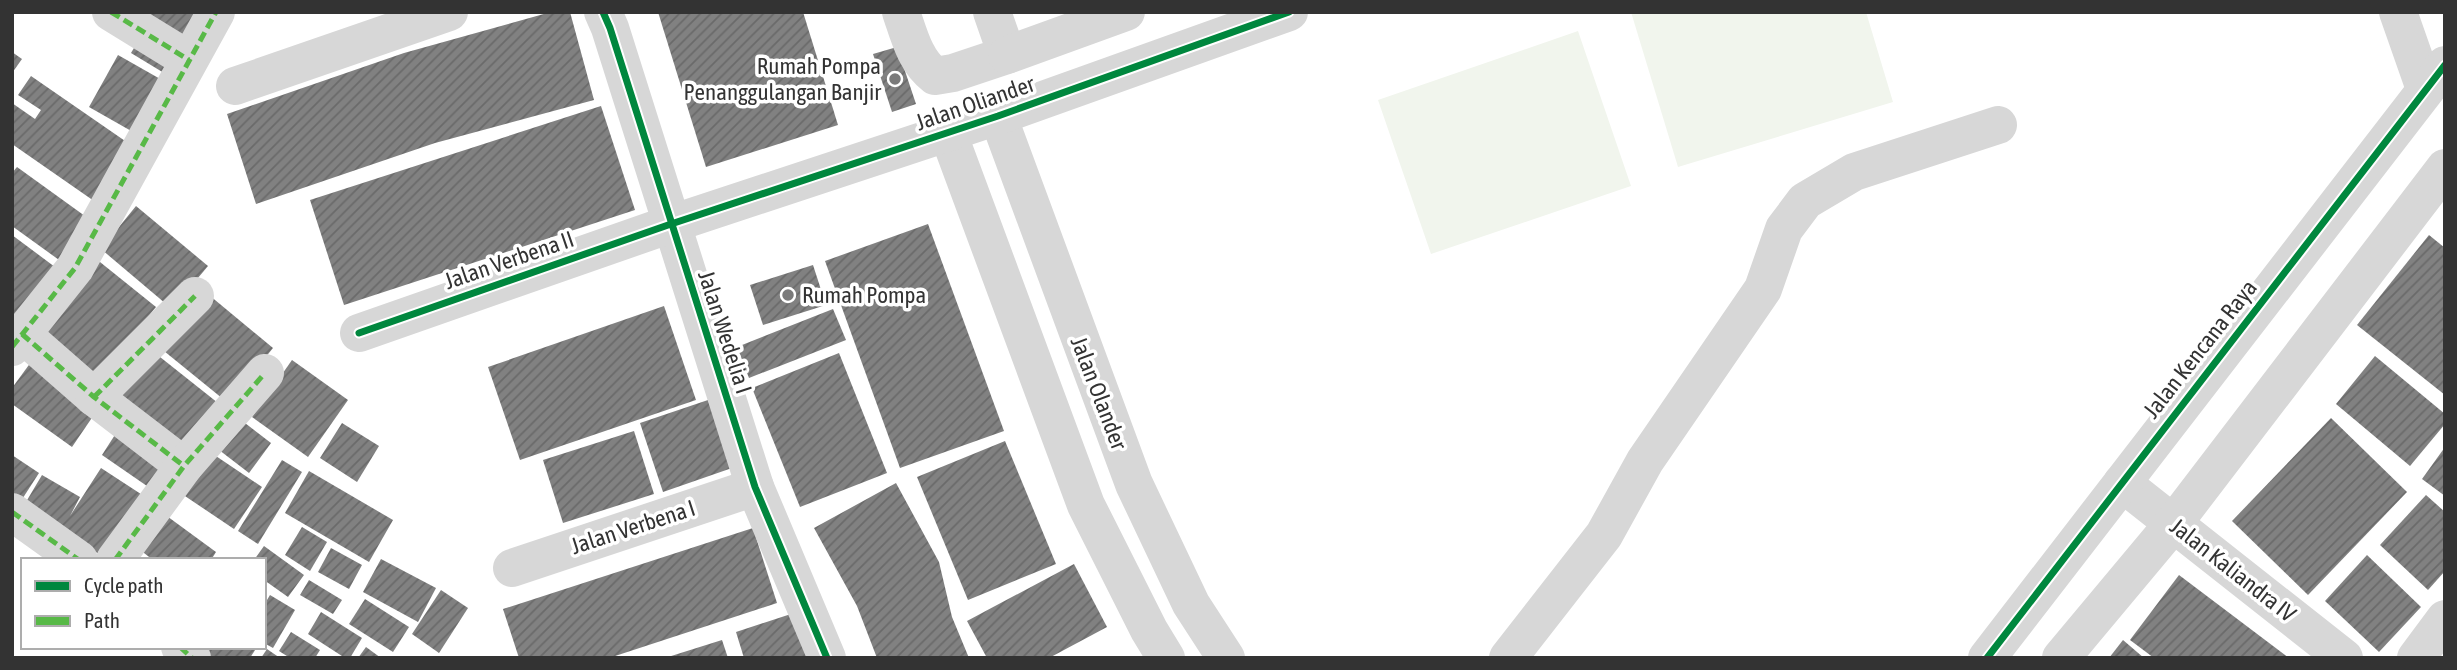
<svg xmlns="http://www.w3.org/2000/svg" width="2457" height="670" viewBox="0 0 2457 670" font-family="'Asap Condensed',sans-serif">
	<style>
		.pitch { fill: #f1f5ed }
		.building { fill: url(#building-hatch) }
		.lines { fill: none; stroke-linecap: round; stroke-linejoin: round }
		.minor { stroke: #d7d7d7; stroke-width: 38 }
		.quiet { stroke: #58b947; stroke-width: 5; stroke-dasharray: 10 5; stroke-linecap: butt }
		.cycleway-casing { stroke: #fff; stroke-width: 11 }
		.cycleway { stroke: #00873e; stroke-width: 7 }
		.poi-dot { fill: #7a7a7a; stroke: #fff; stroke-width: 2.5 }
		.labels { text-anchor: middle; stroke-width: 7; stroke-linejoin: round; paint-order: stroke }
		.poi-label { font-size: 23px; fill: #333; stroke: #fff; text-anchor: end }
		.street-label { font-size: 23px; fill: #333; stroke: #fff }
	</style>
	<defs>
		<pattern id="building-hatch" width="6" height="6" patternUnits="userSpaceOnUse" patternTransform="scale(1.75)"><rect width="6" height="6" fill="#818181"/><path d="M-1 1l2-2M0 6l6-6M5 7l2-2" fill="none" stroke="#6a6a6a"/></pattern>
	</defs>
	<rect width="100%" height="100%" fill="#fff"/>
	<g class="pitch">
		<polygon points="1631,12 1866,12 1893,102 1678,167"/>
		<polygon points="1578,31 1631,186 1431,254 1378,100"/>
	</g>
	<g class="building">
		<polygon points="151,12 197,12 181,48 143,25"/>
		<polygon points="551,12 570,12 594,100 435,143 256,204 227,114 404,53"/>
		<polygon points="658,12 803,12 838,125 706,167"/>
		<polygon points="141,36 174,56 164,73 131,53"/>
		<polygon points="897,47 916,104 892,112 873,54"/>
		<polygon points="12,52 22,59 12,73"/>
		<polygon points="118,55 162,80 133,132 89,107"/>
		<polygon points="31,76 128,143 94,201 12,144 12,103 35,119 41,110 18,95"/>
		<polygon points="601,106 635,210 344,305 310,200"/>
		<polygon points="17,167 96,224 66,265 12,226 12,173"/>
		<polygon points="136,206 208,266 172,309 101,249"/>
		<polygon points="928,224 1004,431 900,468 825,261"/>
		<polygon points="12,235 55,267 17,319 12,315"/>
		<polygon points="2429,235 2445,248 2445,395 2357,325"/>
		<polygon points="95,258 156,307 94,383 34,333"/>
		<polygon points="813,265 826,305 763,325 750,285"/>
		<polygon points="209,295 273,348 228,403 164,351"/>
		<polygon points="664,306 696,400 520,460 488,367"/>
		<polygon points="833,309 846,340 749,378 737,347"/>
		<polygon points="155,353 218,403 179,453 115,403"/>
		<polygon points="839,353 887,473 800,507 752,388"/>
		<polygon points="2375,356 2445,414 2445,424 2410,466 2336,404"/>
		<polygon points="34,358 100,406 72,447 12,404 12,388"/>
		<polygon points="292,360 348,400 308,457 252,417"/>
		<polygon points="708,400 732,468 663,492 640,423"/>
		<polygon points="232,413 271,443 249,473 210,443"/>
		<polygon points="2331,418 2407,492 2308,595 2232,521"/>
		<polygon points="342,423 379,446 357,482 320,458"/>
		<polygon points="120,427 179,466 160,495 102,455"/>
		<polygon points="634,431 654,494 563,523 543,460"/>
		<polygon points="1005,441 1056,564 968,600 917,477"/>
		<polygon points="2445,447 2445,496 2422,479"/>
		<polygon points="204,448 262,487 234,529 176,490"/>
		<polygon points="12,455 39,473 19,504 12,499"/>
		<polygon points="282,460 302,472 258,544 238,531"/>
		<polygon points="101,468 147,498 107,559 23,507 42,475 80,497 70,516"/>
		<polygon points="309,471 393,520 369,562 285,513"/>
		<polygon points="896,483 939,562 952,617 969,658 877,658 857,606 814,528"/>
		<polygon points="2426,495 2445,512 2445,571 2428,590 2380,545"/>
		<polygon points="160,511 216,552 211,560 153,560 135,546"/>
		<polygon points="302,527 327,542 310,571 285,555"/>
		<polygon points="753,528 777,603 609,658 519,658 503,609"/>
		<polygon points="264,546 304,575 288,597 264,580 264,560 254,560"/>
		<polygon points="331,548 362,565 349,589 318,572"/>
		<polygon points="2367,555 2421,607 2379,652 2325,601"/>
		<polygon points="381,559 436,588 418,622 363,592"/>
		<polygon points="1074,564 1107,627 1049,658 987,658 967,621"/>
		<polygon points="2179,575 2289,658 2154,658 2130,640"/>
		<polygon points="309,580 342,600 333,614 300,595"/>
		<polygon points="441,590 468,608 439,653 412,634"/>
		<polygon points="270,595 295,610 273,648 264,643 264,605"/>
		<polygon points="365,599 409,627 393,652 349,624"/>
		<polygon points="321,612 362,638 350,658 345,658 308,634"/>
		<polygon points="797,612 812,658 744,658 736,632"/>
		<polygon points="291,632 320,650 315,658 290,658 279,651"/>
		<polygon points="722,640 728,658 669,658 668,657"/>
		<polygon points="2123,640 2144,658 2109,658"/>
		<polygon points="203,647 257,647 250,658 207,658"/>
		<polygon points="366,647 381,658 358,658"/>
		<polygon points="267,649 280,658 261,658"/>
	</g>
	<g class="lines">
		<g class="minor">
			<polyline points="111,12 189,60"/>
			<polyline points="603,12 610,28 755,487 827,658"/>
			<path d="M901 12C909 35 915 61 935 76L953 73 1007 55 992 12"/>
			<polyline points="2398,12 2425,89"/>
			<polyline points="1007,55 1126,12"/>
			<polyline points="235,86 449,12"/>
			<polyline points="998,116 1134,484 1191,604 1226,658"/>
			<polyline points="948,133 1086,505 1149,630 1166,658"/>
			<polyline points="359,333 671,224 998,116 1289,12"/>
			<polyline points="22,334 94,397 184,466"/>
			<polyline points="12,347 75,268 216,12"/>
			<polyline points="94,397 195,296"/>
			<polyline points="2122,483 2344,658"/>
			<polyline points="12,512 79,560"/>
			<polyline points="115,560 184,466 265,373"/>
			<polyline points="512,568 755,487"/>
			<polyline points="180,647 192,658"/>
			<polyline points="1508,658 1604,535 1645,461 1763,289 1784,229 1805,201 1854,172 1998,125"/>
			<polyline points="1987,658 2445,65"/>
			<polyline points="2061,658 2173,524 2445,168"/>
			<polyline points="2416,658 2445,619"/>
		</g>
		<g class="quiet">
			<polyline points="111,12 189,60"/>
			<polyline points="22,334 94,397 184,466"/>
			<polyline points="12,347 75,268 216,12"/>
			<polyline points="94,397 195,296"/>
			<polyline points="12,512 79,560"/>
			<polyline points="115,560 184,466 265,373"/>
			<polyline points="180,647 192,658"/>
		</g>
		<g class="cycleway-casing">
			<g id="cycleway">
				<polyline points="603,12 610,28 755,487 827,658"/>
				<polyline points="359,333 671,224 998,116 1289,12"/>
				<polyline points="1987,658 2445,65"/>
			</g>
		</g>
		<use href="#cycleway" class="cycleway"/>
	</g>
	<g class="poi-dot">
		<circle cx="895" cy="79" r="7"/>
		<circle cx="788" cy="295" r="7"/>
	</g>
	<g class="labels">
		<g class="poi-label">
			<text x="881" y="74">Rumah Pompa<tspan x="881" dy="26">Penanggulangan Banjir</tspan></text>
			<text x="802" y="303" text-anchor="start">Rumah Pompa</text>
		</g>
		<g class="street-label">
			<text transform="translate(975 103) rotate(-19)" y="8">Jalan Oliander</text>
			<text transform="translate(509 260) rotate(-19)" y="8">Jalan Verbena II</text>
			<text transform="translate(725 332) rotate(72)" y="8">Jalan Wedelia I</text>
			<text transform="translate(2200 349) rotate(-52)" y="8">Jalan Kencana Raya</text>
			<text transform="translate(1099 393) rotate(69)" y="8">Jalan Olander</text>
			<text transform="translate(633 527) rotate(-18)" y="8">Jalan Verbena I</text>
			<text transform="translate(2233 570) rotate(38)" y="8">Jalan Kaliandra IV</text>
		</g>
	</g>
	<rect width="2457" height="670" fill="none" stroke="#333333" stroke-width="28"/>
	<rect x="21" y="558" width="245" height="91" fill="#ffffff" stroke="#adadad" stroke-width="2"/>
	<rect x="35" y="581" width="35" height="10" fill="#00873e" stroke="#adadad" stroke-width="2"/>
	<text x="84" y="593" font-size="21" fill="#333333">Cycle path</text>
	<rect x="35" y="616" width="35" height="10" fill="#58b947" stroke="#adadad" stroke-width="2"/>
	<text x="84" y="628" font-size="21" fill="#333333">Path</text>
</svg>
